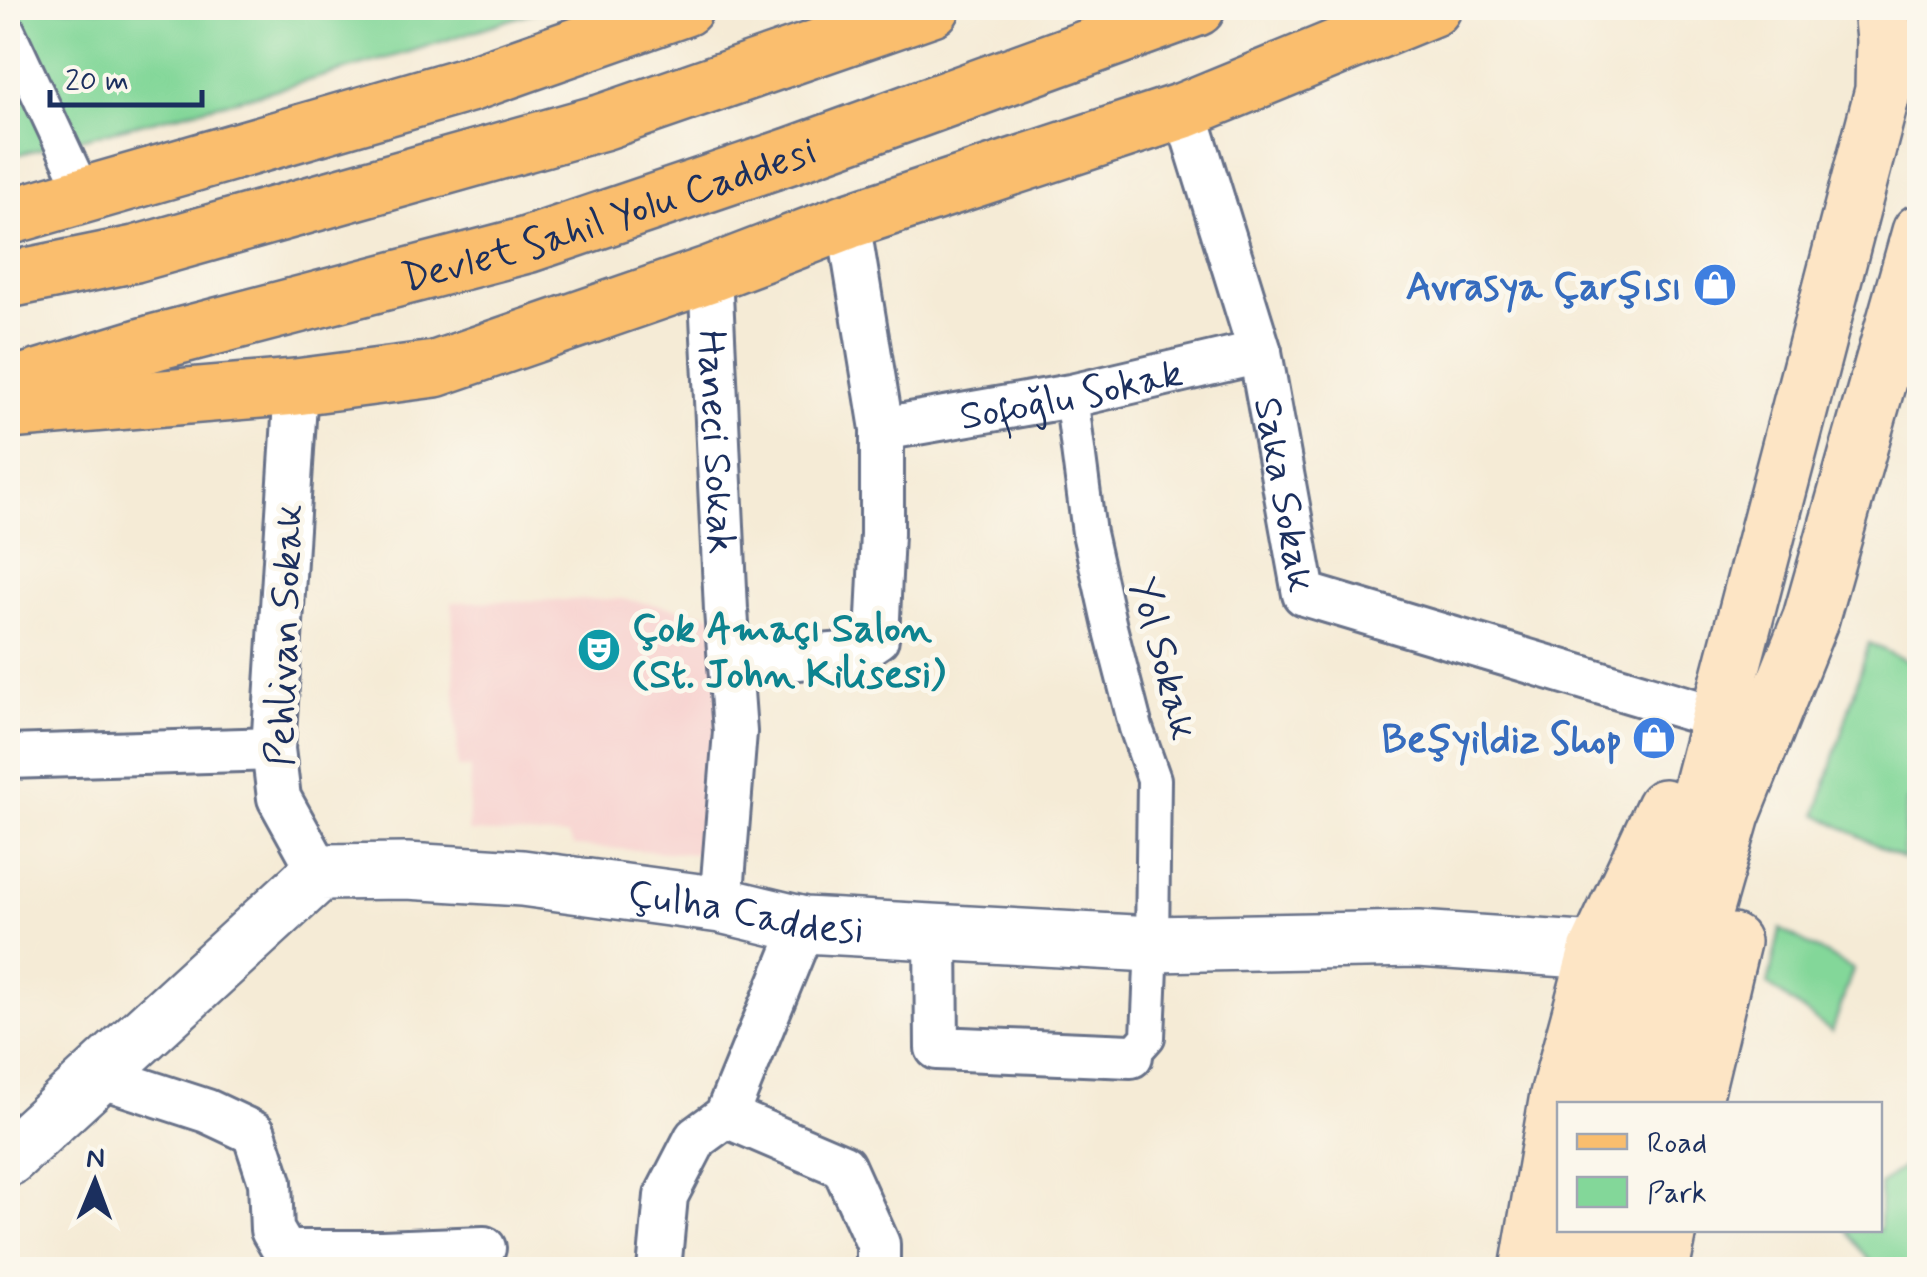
<svg xmlns="http://www.w3.org/2000/svg" width="1927" height="1277" viewBox="0 0 1927 1277" font-family="Mynerve,sans-serif">
	<style>
		.built { fill: #f7d0ce }
		.green { fill: #83d799; stroke: #4f837c; stroke-width: 2.5 }
		.lines { fill: none; stroke-linecap: round; stroke-linejoin: round }
		.pedestrian-casing { stroke: #677188; stroke-width: 38 }
		.minor-casing { stroke: #677188; stroke-width: 48 }
		.tertiary-casing { stroke: #677188; stroke-width: 60 }
		.secondary-casing { stroke: #677188; stroke-width: 60 }
		.primary-casing { stroke: #677188; stroke-width: 60 }
		.pedestrian { stroke: #fff; stroke-width: 32 }
		.minor { stroke: #fff; stroke-width: 42 }
		.tertiary { stroke: #fff; stroke-width: 55 }
		.secondary { stroke: #fde5c5; stroke-width: 55 }
		.primary { stroke: #fabe6e; stroke-width: 55 }
		.labels { text-anchor: middle; stroke-width: 10; stroke-linejoin: round; paint-order: stroke }
		.street-label { font-size: 40px; fill: #1b2f5e; stroke: #fbf7ec }
		.shop-label { font-size: 40px; font-weight: bold; fill: #366cbe; stroke: #fbf7ec; text-anchor: end }
		.culture-label { font-size: 40px; font-weight: bold; fill: #0d838f; stroke: #fbf7ec; text-anchor: start }
	</style>
	<rect width="100%" height="100%" fill="#fbf7ec"/>
	<filter id="ink" filterUnits="userSpaceOnUse"><feTurbulence type="fractalNoise" baseFrequency=".01" numOctaves="2"/><feDisplacementMap in="SourceGraphic" scale="20" xChannelSelector="R" yChannelSelector="G"/><feConvolveMatrix kernelMatrix="1 2 1 2 8 2 1 2 1" color-interpolation-filters="sRGB"/></filter>
	<filter id="wash" filterUnits="userSpaceOnUse"><feTurbulence type="fractalNoise" baseFrequency=".0048" numOctaves="4" result="noise"/><feDisplacementMap in="SourceGraphic" scale="40" xChannelSelector="R" yChannelSelector="G"/><feGaussianBlur stdDeviation="2.25" result="paint"/><feColorMatrix in="noise" values="0 0 0 0 0 0 0 0 0 0 0 0 0 0 0 0 0 1.4 0 .05"/><feComposite in="paint" operator="in"/></filter>
	<g filter="url(#wash)">
		<rect width="100%" height="100%" fill="#f5ebd6"/>
		<polygon class="built" points="622,599 716,615 721,748 711,855 574,846 567,836 468,832 471,768 458,768 452,602"/>
		<g class="green">
			<polygon points="8,8 546,8 406,53 256,95 12,156 8,153"/>
			<polygon points="1869,643 1919,667 1919,802 1907,801 1903,859 1817,814"/>
			<polygon points="1780,929 1853,969 1832,1032 1768,985"/>
			<polygon points="1912,1161 1919,1170 1919,1269 1891,1269 1890,1263 1873,1265 1846,1230 1880,1230 1880,1184"/>
		</g>
	</g>
	<g filter="url(#ink)">
		<g class="lines">
			<g class="pedestrian-casing">
				<g id="pedestrian">
					<polyline points="8,30 85,195"/>
					<polyline points="1071,396 1089,533 1110,627 1136,728 1154,779 1152,944 1148,1037 1131,1056"/>
				</g>
			</g>
			<g class="minor-casing">
				<g id="minor">
					<path id="s1" d="M1185 110 1260 352 1304 594 1702 713"/>
					<path id="s2" d="M710 274 726 610 735 732 721 905"/>
					<polyline points="296,387 273,749 279,798 320,872"/>
					<path id="s3" d="M882 429 1071 396 1260 352"/>
					<polyline points="730,664 855,653 877,638 882,534 882,429 848,221"/>
					<polyline points="8,757 273,749"/>
					<polyline points="936,931 937,1048 1131,1056"/>
					<polyline points="96,1075 207,1111 254,1133 270,1182 272,1230 285,1252 382,1252 484,1248"/>
					<polyline points="726,1116 843,1166 878,1244 878,1270"/>
					<polyline points="659,1270 666,1196 696,1138 726,1116 804,925"/>
				</g>
			</g>
			<g class="tertiary-casing">
				<g id="tertiary">
					<path id="s4" d="M8 1158 320 872 407 871 522 878 721 905 804 925 1152 944 1418 939 1597 951"/>
				</g>
			</g>
			<g class="secondary-casing">
				<g id="secondary">
					<polyline points="1608,1104 1654,932 1694,814 1883,90 1884,40 1881,8"/>
					<polyline points="1649,1104 1732,815 1811,618 1920,232"/>
					<polyline points="1693,1104 1732,942"/>
					<polyline points="1528,1270 1558,1095 1597,951 1664,807"/>
					<polyline points="1575,1270 1582,1230"/>
					<polyline points="1621,1270 1627,1230"/>
					<polyline points="1661,1270 1669,1230"/>
				</g>
			</g>
			<g class="primary-casing">
				<g id="primary">
					<polyline points="8,217 469,84 685,8"/>
					<polyline points="8,280 135,254 603,122 932,8"/>
					<path id="s5" d="M8 387 156 342 527 245 790 156 1197 8"/>
					<polyline points="8,411 296,387 435,369 710,274 848,221 1185,110 1433,8"/>
				</g>
			</g>
			<use href="#pedestrian" class="pedestrian"/>
			<use href="#minor" class="minor"/>
			<use href="#tertiary" class="tertiary"/>
			<use href="#secondary" class="secondary"/>
			<use href="#primary" class="primary"/>
		</g>
	</g>
	<defs>
		<g id="shop-disc" transform="scale(2.25)"><circle r="9.5" fill="#3f7fe0" stroke="#fbf7ec"/><path d="M-5-2.5h2.3a2.7 3.5 0 0 1 5.4 0H5L5.5 6h-11ZM-1.5-2.5h3a1.5 2.3 0 0 0-3 0Z" fill="#fff"/></g>
		<g id="theatre-disc" transform="scale(2.25)"><circle r="9.5" fill="#0f9aa8" stroke="#fbf7ec"/><path d="M-5-5.5Q0-4 5-5.5V0Q5 5 0 6Q-5 5-5 0ZM-3.3-2.5H-1v1.5H-3.3ZM1-2.5H3.3v1.5H1ZM-2.8 1Q0 5.5 2.8 1Z" fill="#fff"/></g>
	</defs>
	<g fill-rule="evenodd">
		<use href="#shop-disc" x="1715" y="285"/>
		<use href="#theatre-disc" x="599" y="650"/>
		<use href="#shop-disc" x="1654" y="738"/>
	</g>
	<g class="labels">
		<g class="street-label">
			<text dy="14" stroke="none"><textPath href="#s5" startOffset="625">Devlet Sahil Yolu Caddesi</textPath></text>
			<text dy="14" stroke="none"><textPath href="#s3" startOffset="192">Sofoğlu Sokak</textPath></text>
			<text dy="14" stroke="none"><textPath href="#s2" startOffset="168">Haneci Sokak</textPath></text>
			<text dy="14" stroke="none"><textPath href="#s1" startOffset="398">Saka Sokak</textPath></text>
			<text transform="translate(283 635) rotate(-88)" y="14">Pehlivan Sokak</text>
			<text transform="translate(1165 658) rotate(75)" y="14">Yol Sokak</text>
			<text dy="14" stroke="none"><textPath href="#s4" startOffset="852">Çulha Caddesi</textPath></text>
		</g>
		<g class="shop-label">
			<text x="1682" y="299">Avrasya Çarşısı</text>
			<text x="1622" y="752">Beşyildiz Shop</text>
		</g>
		<g class="culture-label">
			<text x="632" y="641">Çok Amaçı Salon<tspan x="632" dy="46">(St. John Kilisesi)</tspan></text>
		</g>
	</g>
	<rect width="1927" height="1277" fill="none" stroke="#fbf7ec" stroke-width="40"/>
	<rect x="1557" y="1102" width="325" height="130" fill="#fbf7ec" stroke="#a1a7b3" stroke-width="2.5"/>
	<rect x="1577" y="1134" width="50" height="15" fill="#fabe6e" stroke="#a1a7b3" stroke-width="2.5"/>
	<text x="1647" y="1152" font-size="30" fill="#1b2f5e">Road</text>
	<rect x="1577" y="1177" width="50" height="30" fill="#83d799" stroke="#a1a7b3" stroke-width="2.5"/>
	<text x="1647" y="1202" font-size="30" fill="#1b2f5e">Park</text>
	<g transform="translate(95 1182) rotate(1)" stroke="#fbf7ec" stroke-width="8" paint-order="stroke">
	<path d="M0-8L18 38L0 25L-18 38Z" fill="#1b2f5e"/>
	<text y="-15" font-size="28" font-weight="bold" text-anchor="middle" fill="#1b2f5e">N</text>
	</g>
	<path d="M50 90v15h152v-15" fill="none" stroke="#1b2f5e" stroke-width="5"/>
	<text x="65" y="90" font-size="30" fill="#1b2f5e" stroke="#fbf7ec" stroke-width="8" paint-order="stroke">20 m</text>
</svg>
